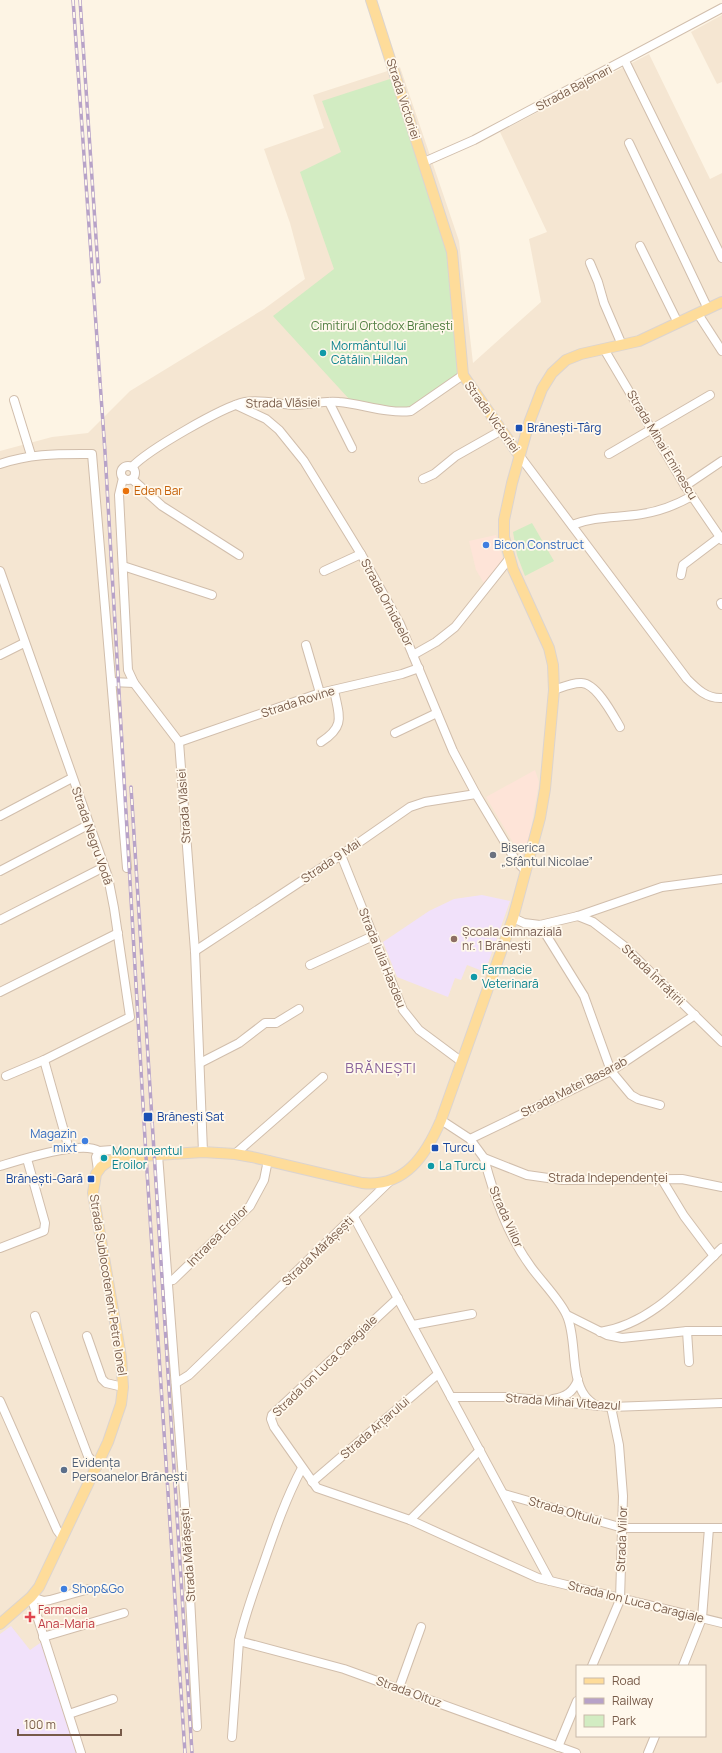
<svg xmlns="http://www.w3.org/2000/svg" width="722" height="1753" viewBox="0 0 722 1753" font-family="Manrope,sans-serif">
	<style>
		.residential { fill: #f5e6d2; fill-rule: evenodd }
		.commercial { fill: #fee4d8 }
		.education { fill: #f1e1fa }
		.green { fill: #d2ecc2 }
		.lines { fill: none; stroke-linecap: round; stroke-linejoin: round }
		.minor-casing { stroke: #d1beac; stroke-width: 10 }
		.major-casing { stroke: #dcd4cf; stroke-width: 12 }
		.minor { stroke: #fff; stroke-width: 8 }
		.major { stroke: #fedc9a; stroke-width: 10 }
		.rail-casing { stroke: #b7a2c8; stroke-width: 3.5 }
		.rail { stroke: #fff8ec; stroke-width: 2; stroke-dasharray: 6; stroke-linecap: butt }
		.culture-dot { fill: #0f9aa8; stroke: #fff8ec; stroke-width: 1.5 }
		.transit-dot { fill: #1a4fb4; stroke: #fff8ec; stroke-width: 1.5 }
		.food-dot { fill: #e8710a; stroke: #fff8ec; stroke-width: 1.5 }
		.shop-dot { fill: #3f7fe0; stroke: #fff8ec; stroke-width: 1.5 }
		.worship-dot { fill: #6b7280; stroke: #fff8ec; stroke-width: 1.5 }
		.education-dot { fill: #8d6e63; stroke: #fff8ec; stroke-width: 1.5 }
		.service-dot { fill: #5c6f8a; stroke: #fff8ec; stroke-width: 1.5 }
		.health-dot { fill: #e0444e; stroke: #fff8ec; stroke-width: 1.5 }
		.labels { text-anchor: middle; stroke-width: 3.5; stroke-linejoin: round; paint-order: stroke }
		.street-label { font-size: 12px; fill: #775a48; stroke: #fff8ec }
		.park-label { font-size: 12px; fill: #507e40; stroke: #fff8ec }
		.culture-label { font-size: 12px; fill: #0d838f; stroke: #fff8ec; text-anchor: start }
		.transit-label { font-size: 12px; fill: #164399; stroke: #fff8ec; text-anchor: start }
		.food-label { font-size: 12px; fill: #c56008; stroke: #fff8ec; text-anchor: start }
		.shop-label { font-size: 12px; fill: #366cbe; stroke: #fff8ec; text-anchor: start }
		.worship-label { font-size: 12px; fill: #5b616d; stroke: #fff8ec; text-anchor: start }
		.education-label { font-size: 12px; fill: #785e54; stroke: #fff8ec; text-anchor: start }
		.service-label { font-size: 12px; fill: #4e5e75; stroke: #fff8ec; text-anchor: start }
		.health-label { font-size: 12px; fill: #be3a42; stroke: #fff8ec; text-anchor: start }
		.quarter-label { font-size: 14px; letter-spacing: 1px; fill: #8a649b; stroke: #fff8ec }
	</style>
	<rect width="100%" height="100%" fill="#fdf4e4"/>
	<g class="residential">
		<polygon points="722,15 722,82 717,84 691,32"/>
		<path d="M649 54 710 179 722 173V1753H0V451L52 437 88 433 130 391 264 309 305 279 290 223 264 149 324 128 313 95 400 67 459 241 473 363 541 302 529 239 547 232 500 132ZM577 1666H705V1736H577Z"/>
	</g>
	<g class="commercial">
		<polygon points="496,535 504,563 485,585 476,570 469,541"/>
		<polygon points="535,770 539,782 527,851 521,856 486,797"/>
	</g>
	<g class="education">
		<polygon points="482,895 510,901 485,972 467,965 461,980 455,978 448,997 397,977 383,942 429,911 454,899"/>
		<polygon points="11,1626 30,1650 43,1641 80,1753 0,1753 0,1634"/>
	</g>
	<g class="green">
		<polygon points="393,78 449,250 461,375 423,405 405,409 350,400 273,316 334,269 300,172 341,152 322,101"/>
		<polygon points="532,523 554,561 525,576 517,555 513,532"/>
	</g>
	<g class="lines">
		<g class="minor-casing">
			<g id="minor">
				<polyline points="625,61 722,258"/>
				<polyline points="629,143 708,309"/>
				<polyline points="424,162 474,140 722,8"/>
				<polyline points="640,246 678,323"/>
				<polyline points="590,263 598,282 604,303 622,345"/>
				<polyline points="698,314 722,351"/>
				<polyline points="604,349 685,486 722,540"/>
				<polyline points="14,400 31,455"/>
				<polyline points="329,402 352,448"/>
				<polyline points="236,405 266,419 279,430 304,461 361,554 400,624 453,751 476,794 516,861 526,871"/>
				<polyline points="609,454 710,395"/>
				<path d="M519 455 687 679C697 689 707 699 722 698"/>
				<path d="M0 464C31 453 60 454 92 454L127 868"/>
				<circle cx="128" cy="473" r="7"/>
				<path d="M132 467C148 450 222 407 245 402 261 399 277 404 293 405 309 405 324 400 339 402 362 404 388 414 411 411L463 375"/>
				<polyline points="123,478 119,495 128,670 134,683 179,742 195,951 203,1152"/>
				<polyline points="132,479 162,506 239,555"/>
				<polyline points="423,479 434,474 456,456 502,430"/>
				<polyline points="685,486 722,461"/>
				<path d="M572 525C595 516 618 518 642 514 661 511 676 505 692 496"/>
				<polyline points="123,566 212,595"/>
				<polyline points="0,571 108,877 114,908 130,1017 44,1060 6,1076"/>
				<polyline points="324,571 361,554"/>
				<polyline points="681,575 683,565 720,537"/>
				<polyline points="721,603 722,605"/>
				<polyline points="306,645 320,693"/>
				<polyline points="0,655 24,643"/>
				<polyline points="413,655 436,642 455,627 509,559"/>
				<polyline points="112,682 134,683"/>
				<path d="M554 690C563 687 573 682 582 683 597 684 613 715 620 727"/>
				<polyline points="395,733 437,713"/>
				<polyline points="179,742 320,693 402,674 419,668"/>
				<path d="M321 742C346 726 339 716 334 690"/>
				<polyline points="0,816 72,778"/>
				<polyline points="341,855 403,1010 419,1030 462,1062"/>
				<polyline points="0,871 88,825"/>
				<polyline points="578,916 593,922 624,946 722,1042"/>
				<polyline points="513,918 524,923 540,925 578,916 662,887 722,879"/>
				<polyline points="0,920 104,867"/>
				<polyline points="540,925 584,996 611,1071 631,1095 638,1099 660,1105"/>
				<polyline points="195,951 341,855 410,807 425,802 476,794"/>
				<polyline points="310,965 373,936"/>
				<polyline points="0,992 118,933"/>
				<polyline points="44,1060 69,1149"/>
				<polyline points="200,1063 239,1043 265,1023 276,1023 299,1009"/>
				<polyline points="441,1120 470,1139 484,1158 527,1175 562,1180 682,1179 722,1187"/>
				<polyline points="470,1139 611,1071 695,1015"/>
				<polyline points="235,1154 323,1077"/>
				<polyline points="158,1155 185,1505 197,1727"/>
				<path d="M484 1158C494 1196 507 1234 531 1267 541 1281 561 1301 567 1316 577 1339 570 1376 585 1396 588 1400 592 1403 596 1406"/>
				<path d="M0 1166C20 1160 81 1140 99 1151"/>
				<polyline points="98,1170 96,1157 99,1151 112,1150 120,1158"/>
				<polyline points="661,1178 684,1216 714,1256"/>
				<polyline points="354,1217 550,1581"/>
				<polyline points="0,1248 44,1231 45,1223 27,1159"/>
				<polyline points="167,1281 173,1280 250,1206 264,1180 268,1160"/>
				<polyline points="398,1298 272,1415 271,1419 274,1427 317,1488 410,1520 538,1578 722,1623"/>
				<polyline points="567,1315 607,1335 622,1338 687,1331 722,1331"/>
				<polyline points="35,1316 88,1456 97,1467"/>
				<polyline points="413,1325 472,1314"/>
				<polyline points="687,1331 689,1362"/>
				<path d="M600 1332C652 1324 686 1282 722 1248"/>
				<polyline points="87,1336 102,1379 106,1383 123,1387"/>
				<polyline points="176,1383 189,1375 389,1182"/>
				<polyline points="451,1397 507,1397 611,1407 722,1403"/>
				<path d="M553 1399C566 1397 573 1392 578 1380"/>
				<polyline points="0,1401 57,1530 63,1538"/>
				<polyline points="312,1482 438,1374"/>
				<polyline points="504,1494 623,1528 722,1528"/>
				<polyline points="410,1520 480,1450"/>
				<polyline points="43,1637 124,1613"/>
				<polyline points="239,1641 344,1669 576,1753"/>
				<polyline points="592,1666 620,1600 623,1496 619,1445 611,1407"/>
				<polyline points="683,1666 702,1618 709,1528"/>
				<polyline points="399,1688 421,1627"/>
				<polyline points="69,1714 113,1699"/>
				<path d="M232 1737 239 1641C245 1614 255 1588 264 1562 275 1530 286 1498 302 1468"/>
				<polyline points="558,1747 577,1701"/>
				<polyline points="81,1753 31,1597 44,1601 50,1600 89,1589"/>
				<polyline points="648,1753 655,1736"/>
			</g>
		</g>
		<g class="major-casing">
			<g id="major">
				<polyline points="371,0 452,252 463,375 519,455"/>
				<path d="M0 1624 31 1597 39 1587 108 1442 121 1404 123 1387 121 1357 93 1193 96 1174 101 1167 109 1161 126 1157 203 1152 235 1154 252 1157 362 1183C405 1188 426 1155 441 1120L513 918 540 818 545 789 554 690 553 665 549 648 513 569 504 537V520L512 483 529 423 542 389 552 373 566 360 581 354 639 341 722 302"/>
			</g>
		</g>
		<use href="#minor" class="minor"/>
		<use href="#major" class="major"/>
		<g class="rail-casing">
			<g id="rail">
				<polyline points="73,0 105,452 146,1156 185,1753"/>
				<polyline points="80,0 99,282"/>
				<polyline points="131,787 192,1753"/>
			</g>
		</g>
		<use href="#rail" class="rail"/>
	</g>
	<g class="culture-dot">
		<circle cx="323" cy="353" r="4"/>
		<circle cx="474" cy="977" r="4"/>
		<circle cx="104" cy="1158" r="4"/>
		<circle cx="431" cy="1166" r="4"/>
	</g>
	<g class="transit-dot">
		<rect x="515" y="424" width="8" height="8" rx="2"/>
		<rect x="143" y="1112" width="10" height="10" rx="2"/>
		<rect x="431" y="1144" width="8" height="8" rx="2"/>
		<rect x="87" y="1175" width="8" height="8" rx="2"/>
	</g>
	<circle class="food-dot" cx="126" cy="491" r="4"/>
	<g class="shop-dot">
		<circle cx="486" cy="545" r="4"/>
		<circle cx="85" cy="1141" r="4"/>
		<circle cx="64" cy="1589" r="4"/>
	</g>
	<circle class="worship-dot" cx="493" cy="855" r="4"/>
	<circle class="education-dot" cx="454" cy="939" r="4"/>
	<circle class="service-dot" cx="64" cy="1470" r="4"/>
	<path class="health-dot" d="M28 1611h4v4h4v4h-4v4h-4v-4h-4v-4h4z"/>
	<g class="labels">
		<g class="street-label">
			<text transform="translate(574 88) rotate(-28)" y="4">Strada Bajenari</text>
			<text transform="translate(403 99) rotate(72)" y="4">Strada Victoriei</text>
			<text transform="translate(283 403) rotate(-1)" y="4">Strada Vlăsiei</text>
			<text transform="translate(492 417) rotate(54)" y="4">Strada Victoriei</text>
			<text transform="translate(662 445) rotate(59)" y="4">Strada Mihai Eminescu</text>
			<text transform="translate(387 603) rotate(62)" y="4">Strada Orhideelor</text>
			<text transform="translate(298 702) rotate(-18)" y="4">Strada Rovine</text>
			<text transform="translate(184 806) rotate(-94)" y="4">Strada Vlăsiei</text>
			<text transform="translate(92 836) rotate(71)" y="4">Strada Negru Vodă</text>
			<text transform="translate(331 861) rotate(-34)" y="4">Strada 9 Mai</text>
			<text transform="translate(382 958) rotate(68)" y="4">Strada Iulia Hasdeu</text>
			<text transform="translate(653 975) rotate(44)" y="4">Strada Înfrățirii</text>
			<text transform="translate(574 1087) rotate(-27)" y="4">Strada Matei Basarab</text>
			<text x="608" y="1182">Strada Independenței</text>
			<text transform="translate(506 1217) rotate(66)" y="4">Strada Viilor</text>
			<text transform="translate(218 1236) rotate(-45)" y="4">Intrarea Eroilor</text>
			<text transform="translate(318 1251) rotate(-44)" y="4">Strada Mărășești</text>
			<text transform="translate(108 1285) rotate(81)" y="4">Strada Sublocotenent Petre Ionel</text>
			<text transform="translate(325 1366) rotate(-44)" y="4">Strada Ion Luca Caragiale</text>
			<text transform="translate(563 1402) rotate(4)" y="4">Strada Mihai Viteazul</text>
			<text transform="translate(375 1428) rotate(-41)" y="4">Strada Arțarului</text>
			<text transform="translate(565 1511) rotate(16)" y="4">Strada Oltului</text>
			<text transform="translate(622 1539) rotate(-88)" y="4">Strada Viilor</text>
			<text transform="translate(188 1555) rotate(-94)" y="4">Strada Mărășești</text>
			<text transform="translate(636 1602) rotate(14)" y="4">Strada Ion Luca Caragiale</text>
			<text transform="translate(409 1692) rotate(20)" y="4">Strada Oituz</text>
		</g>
		<g class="park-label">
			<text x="382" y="330">Cimitirul Ortodox Brănești</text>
		</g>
		<g class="culture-label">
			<text x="331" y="350">Mormântul lui<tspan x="331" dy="14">Cătălin Hildan</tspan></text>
			<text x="482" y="974">Farmacie<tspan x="482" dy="14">Veterinară</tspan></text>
			<text x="112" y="1155">Monumentul<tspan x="112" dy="14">Eroilor</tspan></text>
			<text x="439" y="1170">La Turcu</text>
		</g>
		<g class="transit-label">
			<text x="527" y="432">Brănești-Târg</text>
			<text x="157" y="1121">Brănești Sat</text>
			<text x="443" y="1152">Turcu</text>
			<text x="83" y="1183" text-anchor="end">Brănești-Gară</text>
		</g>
		<g class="food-label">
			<text x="134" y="495">Eden Bar</text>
		</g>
		<g class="shop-label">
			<text x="494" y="549">Bicon Construct</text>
			<text x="77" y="1138" text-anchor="end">Magazin<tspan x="77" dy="14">mixt</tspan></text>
			<text x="72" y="1593">Shop&amp;Go</text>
		</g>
		<g class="worship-label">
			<text x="501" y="852">Biserica<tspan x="501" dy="14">„Sfântul Nicolae”</tspan></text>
		</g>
		<g class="education-label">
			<text x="462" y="936">Școala Gimnazială<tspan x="462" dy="14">nr. 1 Brănești</tspan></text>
		</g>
		<g class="service-label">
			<text x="72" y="1467">Evidența<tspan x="72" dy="14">Persoanelor Brănești</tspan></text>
		</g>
		<g class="health-label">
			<text x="38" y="1614">Farmacia<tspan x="38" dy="14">Ana-Maria</tspan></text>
		</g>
		<g class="quarter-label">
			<text x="381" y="1073">BRĂNEȘTI</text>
		</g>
	</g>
	<rect x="576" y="1665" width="130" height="72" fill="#fff8ec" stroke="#c9b9aa"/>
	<rect x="584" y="1678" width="20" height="6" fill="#fedc9a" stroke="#c9b9aa"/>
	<text x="612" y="1685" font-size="12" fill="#775a48">Road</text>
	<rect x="584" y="1698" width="20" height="6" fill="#b7a2c8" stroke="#c9b9aa"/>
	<text x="612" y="1705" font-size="12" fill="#775a48">Railway</text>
	<rect x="584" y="1715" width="20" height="12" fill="#d2ecc2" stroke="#c9b9aa"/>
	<text x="612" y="1725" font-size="12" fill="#775a48">Park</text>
	<path d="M18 1729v6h103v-6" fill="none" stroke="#775a48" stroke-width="2"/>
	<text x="24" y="1729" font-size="12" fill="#775a48" stroke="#fff8ec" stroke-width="3" paint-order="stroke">100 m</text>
</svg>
